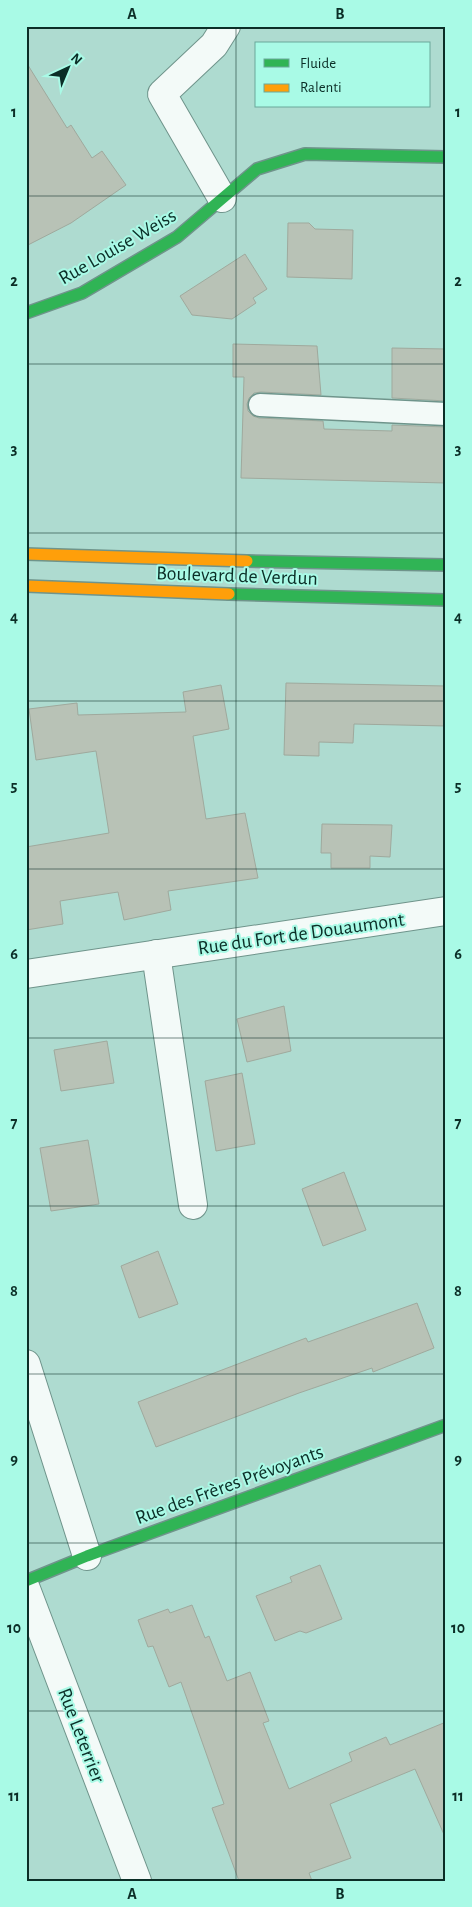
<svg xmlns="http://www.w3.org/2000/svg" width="472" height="1907" viewBox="0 0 472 1907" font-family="'Alegreya Sans',sans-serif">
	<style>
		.building { fill: #b8c2b6; stroke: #9fa99d }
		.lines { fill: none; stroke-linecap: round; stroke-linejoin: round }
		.lane-casing { stroke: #6f948b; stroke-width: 25 }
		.street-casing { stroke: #6f948b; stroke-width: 30 }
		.fast-casing { stroke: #6f948b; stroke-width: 14 }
		.slow-casing { stroke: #6f948b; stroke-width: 14 }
		.lane { stroke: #f3faf8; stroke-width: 22 }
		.street { stroke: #f3faf8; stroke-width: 28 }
		.fast { stroke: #30b455; stroke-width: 11 }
		.slow { stroke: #ff9f0a; stroke-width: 11 }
		.grid { fill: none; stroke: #0b2e27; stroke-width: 1; stroke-opacity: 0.55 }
		.labels { text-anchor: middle; stroke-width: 4; stroke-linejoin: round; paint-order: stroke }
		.street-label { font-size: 20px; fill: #0b2e27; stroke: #a9fae6 }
		.neatline { fill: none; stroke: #0b2e27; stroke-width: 2 }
		.grid-label { font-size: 16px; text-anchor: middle; font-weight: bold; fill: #0b2e27 }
	</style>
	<rect width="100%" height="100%" fill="#aedbd0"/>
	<g class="building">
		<polygon points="26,62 67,128 71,125 92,158 102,151 126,185 71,223 26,246"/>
		<polygon points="288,223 309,223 315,229 353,230 352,279 287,277"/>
		<polygon points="245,254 267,289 253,298 256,303 232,319 192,315 180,296"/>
		<polygon points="233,344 317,346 321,395 261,392 254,393 249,398 247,404 248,411 253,416 259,418 323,421 324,429 392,431 392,425 446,427 446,483 241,478 244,377 233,377"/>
		<polygon points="392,348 446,349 446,401 392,398"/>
		<polygon points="286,683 446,686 446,726 354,724 353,743 319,742 319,756 284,755"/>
		<polygon points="221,685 229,729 193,736 206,819 245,813 258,878 168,891 171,910 124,920 118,892 60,901 63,924 26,930 26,847 109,833 96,751 36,760 29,709 77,703 78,715 186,712 183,692"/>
		<polygon points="322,824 392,825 390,857 370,856 370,868 331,868 331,853 321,853"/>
		<polygon points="284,1006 291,1051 247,1062 237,1019"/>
		<polygon points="107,1041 114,1083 61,1091 54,1050"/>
		<polygon points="242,1073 255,1144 216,1151 205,1081"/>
		<polygon points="88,1140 99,1204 51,1211 40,1148"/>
		<polygon points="344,1172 366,1230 323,1246 302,1189"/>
		<polygon points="158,1251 178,1304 139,1318 121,1266"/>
		<polygon points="417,1303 434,1348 373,1372 372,1368 299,1393 156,1447 138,1402 306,1338 308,1342"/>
		<polygon points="320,1565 342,1619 306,1633 300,1631 275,1641 256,1596 292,1582 290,1577"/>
		<polygon points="192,1605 205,1638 209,1636 227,1681 250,1672 269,1721 263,1723 289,1789 352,1761 349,1753 386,1737 390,1745 446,1722 446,1839 415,1769 330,1804 351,1858 309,1873 312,1881 239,1881 212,1808 224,1804 181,1682 169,1687 153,1646 148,1647 138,1620 168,1609 170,1613"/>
	</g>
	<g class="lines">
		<g class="lane-casing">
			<polyline id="lane" points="260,405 446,414"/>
		</g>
		<g class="street-casing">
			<g id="street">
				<polyline points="222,198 162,94 214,45 226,26"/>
				<polyline points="156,954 193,1205"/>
				<polyline points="26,974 446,911"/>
				<polyline points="26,1364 87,1556"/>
				<polyline points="26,1589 137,1881"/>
			</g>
		</g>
		<g class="fast-casing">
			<g id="fast">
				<polyline points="26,313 82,293 177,237 257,169 305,154 446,157"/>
				<polyline points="247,561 446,565"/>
				<polyline points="229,594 446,600"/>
				<polyline points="26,1581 87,1556 446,1425"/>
			</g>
		</g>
		<g class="slow-casing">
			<g id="slow">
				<polyline points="26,554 247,561"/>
				<polyline points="26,586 229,594"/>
			</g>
		</g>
		<use href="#lane" class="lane"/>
		<use href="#street" class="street"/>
		<use href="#fast" class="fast"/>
		<use href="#slow" class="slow"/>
	</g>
	<path class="grid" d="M236 26V1881M26 196H446M26 364H446M26 533H446M26 701H446M26 869H446M26 1038H446M26 1206H446M26 1374H446M26 1543H446M26 1711H446"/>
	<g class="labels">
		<g class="street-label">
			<text transform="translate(117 246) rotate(-30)" y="7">Rue Louise Weiss</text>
			<text transform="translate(237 575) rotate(2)" y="7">Boulevard de Verdun</text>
			<text transform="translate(301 933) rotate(-8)" y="7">Rue du Fort de Douaumont</text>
			<text transform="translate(229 1484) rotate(-20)" y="7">Rue des Frères Prévoyants</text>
			<text transform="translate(82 1735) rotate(69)" y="7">Rue Leterrier</text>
		</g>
	</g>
	<rect width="472" height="1907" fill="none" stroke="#a9fae6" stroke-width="55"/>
	<rect x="255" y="42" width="175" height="65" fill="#a9fae6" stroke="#6aa89a"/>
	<rect x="264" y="59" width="25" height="8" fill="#30b455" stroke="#6aa89a"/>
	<text x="300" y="68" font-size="15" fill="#0b2e27">Fluide</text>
	<rect x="264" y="84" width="25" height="8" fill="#ff9f0a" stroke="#6aa89a"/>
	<text x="300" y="92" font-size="15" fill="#0b2e27">Ralenti</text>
	<g transform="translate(68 68) rotate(44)" stroke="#a9fae6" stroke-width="4" paint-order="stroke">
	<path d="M0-4L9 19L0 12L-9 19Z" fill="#0b2e27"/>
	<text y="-8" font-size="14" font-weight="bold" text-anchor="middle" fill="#0b2e27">N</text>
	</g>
	<rect x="28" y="28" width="416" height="1852" class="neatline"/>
	<g class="grid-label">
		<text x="132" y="19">A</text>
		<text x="340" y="19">B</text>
		<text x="14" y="117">1</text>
		<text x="458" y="117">1</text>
		<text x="14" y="286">2</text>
		<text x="458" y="286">2</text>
		<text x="14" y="454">3</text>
		<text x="458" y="454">3</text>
		<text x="14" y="622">4</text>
		<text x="458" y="622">4</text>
		<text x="14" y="791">5</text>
		<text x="458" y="791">5</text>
		<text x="14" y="959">6</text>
		<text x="458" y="959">6</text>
		<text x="14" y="1128">7</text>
		<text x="458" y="1128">7</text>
		<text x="14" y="1296">8</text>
		<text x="458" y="1296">8</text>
		<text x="14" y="1464">9</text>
		<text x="458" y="1464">9</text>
		<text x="14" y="1633">10</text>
		<text x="458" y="1633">10</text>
		<text x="14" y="1801">11</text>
		<text x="458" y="1801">11</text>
		<text x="132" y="1899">A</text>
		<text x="340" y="1899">B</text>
	</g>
</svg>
